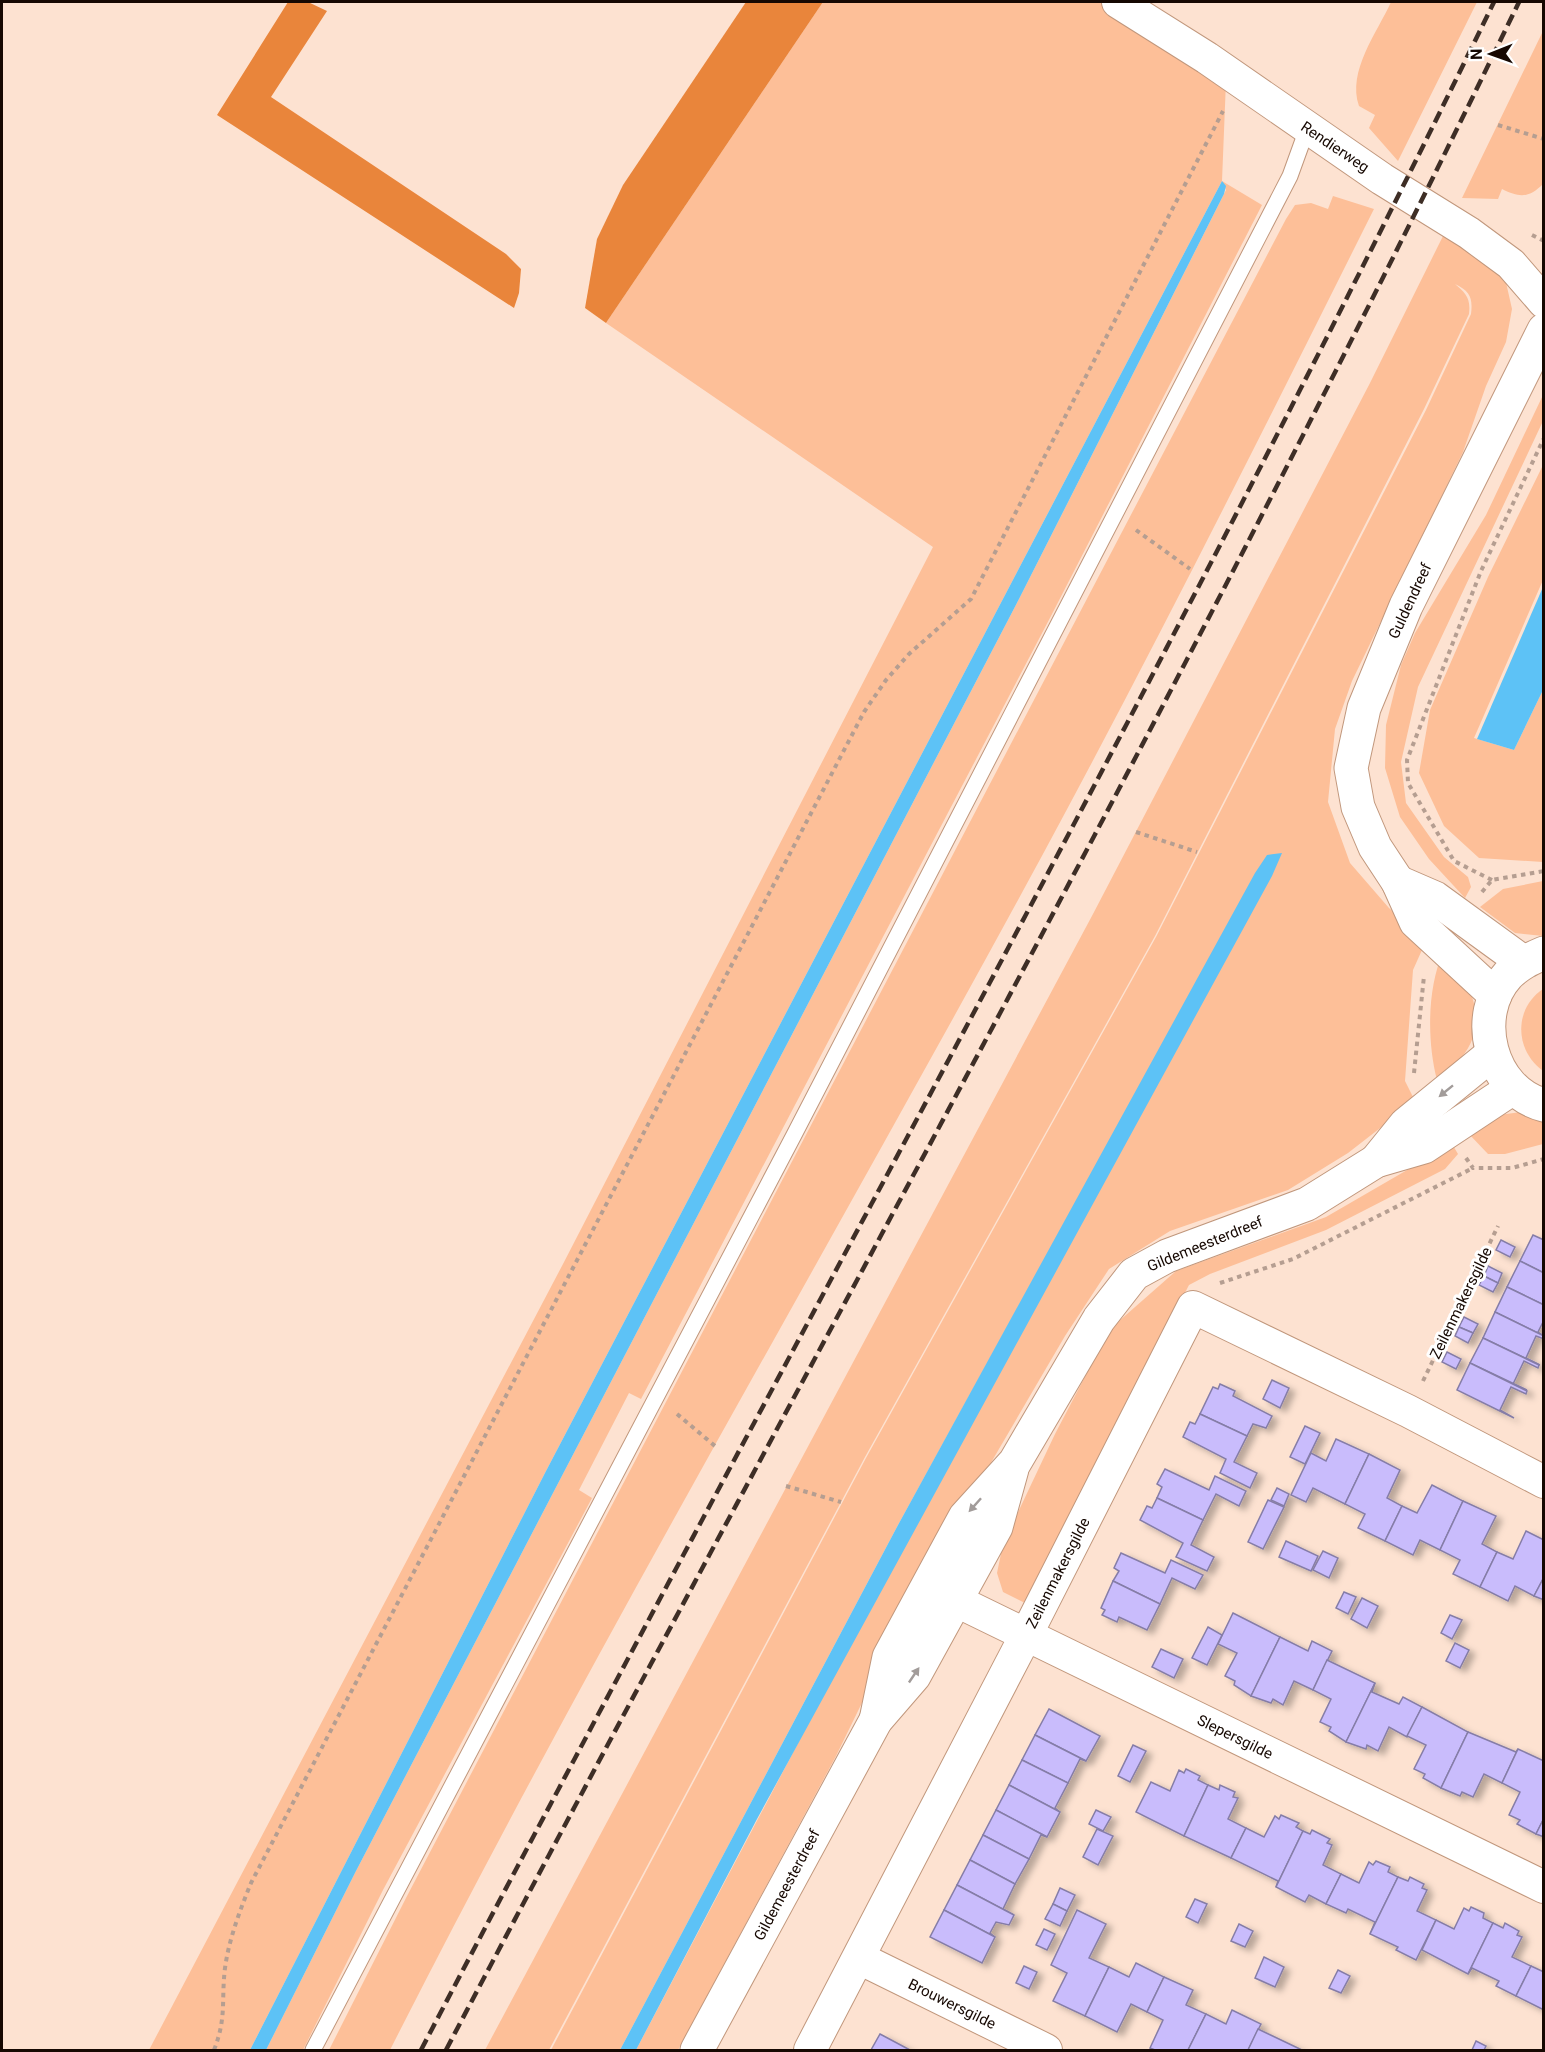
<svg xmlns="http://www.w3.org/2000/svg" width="1545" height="2052" viewBox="0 0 1545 2052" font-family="Roboto,sans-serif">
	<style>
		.green { fill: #fdbf98 }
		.forest { fill: #e9853b }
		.water { fill: #5dc2f6 }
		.building { fill: #c9bcfc; stroke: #857da7; stroke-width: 1.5; filter: url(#shadow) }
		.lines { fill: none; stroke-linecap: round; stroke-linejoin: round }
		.service-casing { stroke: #c1977c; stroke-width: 17 }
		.minor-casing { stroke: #c1977c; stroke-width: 34 }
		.tertiary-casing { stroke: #c1977c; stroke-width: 35 }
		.path { stroke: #b59e91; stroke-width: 4; stroke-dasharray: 4.5 4.5; stroke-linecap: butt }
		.service { stroke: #fff; stroke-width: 15 }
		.minor { stroke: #fff; stroke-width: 32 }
		.tertiary { stroke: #fff; stroke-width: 33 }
		.rail { stroke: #3e2e26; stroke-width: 4.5; stroke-dasharray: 12 6; stroke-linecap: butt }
		.oneway { fill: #a29c9a }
		.labels { text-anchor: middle; stroke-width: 6; stroke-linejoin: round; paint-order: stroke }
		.street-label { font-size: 15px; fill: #160802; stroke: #fff }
	</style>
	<defs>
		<filter id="shadow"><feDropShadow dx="6" dy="4" stdDeviation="3" flood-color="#0004"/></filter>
	</defs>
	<rect width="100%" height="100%" fill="#fde2d1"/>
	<g class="green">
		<polygon points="823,2 1103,2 1226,81 1222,181 1262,205 1051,616 641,1399 629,1393 579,1490 592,1498 383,1890 303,2050 266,2050 356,1871 1019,599 1224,194 1226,190 1222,181 546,1471 250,2050 149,2050 563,1264 933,547 606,323"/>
		<path d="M1391 2H1477L1398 161 1369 128 1375 115 1359 106C1347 71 1377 33 1391 2Z"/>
		<path d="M1543 31V184C1529 198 1520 198 1502 189L1498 199 1462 198Z"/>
		<path d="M1333 196 1374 209C1266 425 1158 641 1043 854 827 1253 595 1645 390 2050H329L406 1898 1286 219 1295 205 1311 203 1328 209Z"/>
		<path d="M1447 228 1505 278 1512 309 1506 342 1486 386 1463 452 1352 681 1335 729 1328 802 1350 863 1389 908 1426 941 1413 970 1405 1081 1415 1101 1348 1153 1288 1190 1170 1231 1109 1269 1065 1336 920 1584 836 1756 678 2050H636L1267 855 898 1525 620 2050H551L866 1458 1156 937 1426 410 1471 314C1473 298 1470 291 1455 284 1465 293 1471 297 1469 314L1424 409 1155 936 865 1457 549 2050H485L1093 914 1370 383Z"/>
		<polygon points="1543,395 1543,421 1418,687 1401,762 1406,803 1444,857 1468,877 1471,887 1465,898 1429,859 1400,817 1385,768 1386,725 1401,665 1415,633 1486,515"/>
		<polygon points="1543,465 1543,580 1474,738 1514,750 1543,690 1543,862 1479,858 1444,826 1419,773 1430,710 1488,577"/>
		<polygon points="1543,881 1543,936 1515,933 1480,907 1503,889"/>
		<path d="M1443 952C1471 980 1491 1023 1461 1058 1454 1066 1445 1073 1437 1080 1427 1041 1427 989 1443 952Z"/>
		<path d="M1543 989V1071C1515 1051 1513 1009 1543 989Z"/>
		<polygon points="1521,1112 1543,1118 1543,1144 1505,1154 1488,1154 1468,1133 1499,1115"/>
		<polygon points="1452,1144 1458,1154 1445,1169 1326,1230 1210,1274 1189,1285 1025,1603 1003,1592 997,1573 1003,1544 1055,1434 1110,1329 1176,1271 1326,1217"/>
	</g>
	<g class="forest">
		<polygon points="288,2 308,2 327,11 271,97 506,254 521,269 519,293 514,308 217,115"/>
		<polygon points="746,2 823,2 606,323 585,308 597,239 623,185"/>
	</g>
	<g class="water">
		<polygon points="1222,181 1226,186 1224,194 1019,599 356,1871 266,2050 250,2050 546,1471"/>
		<polygon points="1543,587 1543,690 1514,750 1477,739"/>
		<polygon points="1282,853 1272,876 757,1819 636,2050 620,2050 898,1525 1255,873 1267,855"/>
	</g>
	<g class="building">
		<polygon points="1533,1235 1544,1240 1544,1273 1520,1261"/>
		<polygon points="1501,1240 1515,1247 1510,1257 1496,1250"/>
		<polygon points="1520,1261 1544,1273 1544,1305 1507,1287"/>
		<polygon points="1488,1266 1502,1273 1498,1283 1484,1276"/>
		<polygon points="1484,1276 1498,1283 1493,1292 1479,1285"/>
		<polygon points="1507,1287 1544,1305 1544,1320 1538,1332 1544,1336 1495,1312"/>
		<polygon points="1495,1312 1544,1336 1544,1339 1536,1336 1526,1358 1540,1365 1483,1338"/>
		<polygon points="1464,1317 1478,1324 1473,1333 1459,1327"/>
		<polygon points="1459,1327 1473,1333 1468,1343 1455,1336"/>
		<polygon points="1483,1338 1539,1365 1538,1368 1524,1361 1513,1384 1527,1390 1470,1363"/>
		<polygon points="1447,1352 1461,1359 1456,1369 1442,1362"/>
		<polygon points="1470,1363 1527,1391 1526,1394 1511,1387 1500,1410 1514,1418 1457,1390"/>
		<polygon points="1272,1380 1289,1388 1280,1408 1263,1399"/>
		<polygon points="1220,1384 1235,1391 1233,1396 1272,1416 1266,1428 1253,1424 1247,1436 1200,1414 1213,1387 1218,1389"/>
		<polygon points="1200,1414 1247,1436 1234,1462 1257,1473 1250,1488 1220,1473 1226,1459 1183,1437 1190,1422 1195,1424"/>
		<polygon points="1305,1426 1320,1433 1305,1464 1290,1457"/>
		<polygon points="1336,1439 1369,1454 1345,1504 1313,1488 1306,1502 1291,1495 1311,1453 1326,1461"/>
		<polygon points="1369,1454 1400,1470 1387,1498 1402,1506 1385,1541 1358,1528 1365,1514 1345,1504"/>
		<polygon points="1165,1469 1209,1490 1215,1476 1246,1491 1239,1506 1216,1494 1203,1520 1157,1498 1162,1487 1157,1484"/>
		<polygon points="1432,1485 1463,1501 1440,1550 1420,1540 1413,1555 1385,1541 1402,1506 1417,1513"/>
		<polygon points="1277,1488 1289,1494 1284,1506 1271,1500"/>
		<polygon points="1157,1498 1203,1520 1191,1545 1214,1557 1207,1571 1176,1557 1183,1543 1140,1520 1147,1506 1152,1508"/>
		<polygon points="1268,1500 1284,1507 1263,1549 1248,1542"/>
		<polygon points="1463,1501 1496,1516 1482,1544 1497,1552 1480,1587 1453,1574 1460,1560 1440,1550"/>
		<polygon points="1526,1531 1544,1540 1544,1577 1534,1596 1515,1586 1508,1601 1480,1587 1497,1552 1513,1559"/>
		<polygon points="1286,1541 1318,1556 1311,1571 1279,1557"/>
		<polygon points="1323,1551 1338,1558 1329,1578 1313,1570"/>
		<polygon points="1121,1553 1165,1573 1171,1560 1203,1575 1195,1589 1172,1578 1160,1604 1113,1581 1119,1571 1114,1568"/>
		<polygon points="1544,1577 1544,1600 1534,1596"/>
		<polygon points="1113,1581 1160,1604 1147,1630 1119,1617 1117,1622 1102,1615 1105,1610 1101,1608"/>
		<polygon points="1344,1592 1356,1597 1348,1614 1336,1608"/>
		<polygon points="1362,1598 1378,1606 1367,1628 1351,1619"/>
		<polygon points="1233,1613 1280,1637 1251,1696 1234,1685 1235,1681 1225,1676 1237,1653 1218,1644"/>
		<polygon points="1450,1615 1462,1620 1452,1639 1441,1633"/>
		<polygon points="1208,1627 1222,1635 1207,1665 1192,1658"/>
		<polygon points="1280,1637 1308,1651 1312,1641 1332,1651 1313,1690 1294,1681 1283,1705 1273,1699 1271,1703 1251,1696"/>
		<polygon points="1455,1643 1469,1650 1460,1668 1446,1661"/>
		<polygon points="1161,1649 1183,1659 1174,1678 1152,1667"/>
		<polygon points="1327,1660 1375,1683 1346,1742 1329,1731 1331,1727 1320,1722 1331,1699 1313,1690"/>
		<polygon points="1375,1683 1372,1692 1399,1704 1403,1697 1422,1707 1407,1737 1389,1727 1378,1751 1367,1745 1366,1749 1346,1742"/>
		<polygon points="1422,1707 1468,1732 1441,1788 1423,1778 1425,1774 1414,1769 1426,1745 1407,1736"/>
		<polygon points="1049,1709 1100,1736 1086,1761 1035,1735"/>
		<polygon points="1468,1732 1516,1752 1518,1749 1502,1783 1484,1774 1473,1797 1462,1792 1460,1796 1441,1788"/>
		<polygon points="1035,1735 1086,1761 1080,1759 1068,1783 1022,1760"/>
		<polygon points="1133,1745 1146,1751 1130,1782 1118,1776"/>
		<polygon points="1518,1749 1544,1761 1544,1818 1536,1834 1517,1824 1520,1820 1509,1815 1520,1792 1502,1783"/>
		<polygon points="1022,1760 1068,1783 1055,1808 1060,1812 1009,1785"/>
		<polygon points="1186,1769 1200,1776 1198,1780 1208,1785 1184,1836 1136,1812 1151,1782 1170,1791 1179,1770 1184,1773"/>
		<polygon points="1009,1785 1060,1812 1047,1837 996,1810"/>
		<polygon points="1208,1785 1219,1790 1220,1785 1235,1792 1233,1797 1238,1798 1228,1819 1246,1828 1231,1858 1184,1836"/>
		<polygon points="996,1810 1047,1837 1041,1835 1029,1859 983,1835"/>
		<polygon points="1096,1810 1111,1817 1103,1831 1089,1824"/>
		<polygon points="1281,1815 1299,1823 1296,1827 1303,1831 1276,1887 1278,1881 1231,1858 1246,1828 1264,1837 1275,1816 1279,1819"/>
		<polygon points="1544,1818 1544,1837 1536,1834"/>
		<polygon points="1097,1829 1113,1836 1098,1865 1083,1857"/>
		<polygon points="1312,1830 1330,1839 1327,1843 1332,1845 1323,1865 1341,1874 1326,1904 1309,1895 1305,1902 1276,1887 1303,1831 1310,1834"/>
		<polygon points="983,1835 1029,1859 1015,1884 970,1860"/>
		<polygon points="970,1860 1015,1884 1003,1909 1014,1915 957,1885"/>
		<polygon points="1376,1861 1390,1867 1388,1872 1398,1877 1370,1934 1375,1922 1348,1909 1346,1913 1326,1904 1341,1874 1359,1883 1369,1862 1373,1865"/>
		<polygon points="1398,1877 1408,1881 1410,1877 1424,1884 1422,1888 1427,1890 1417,1911 1436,1920 1416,1960 1396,1950 1398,1947 1370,1934"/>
		<polygon points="957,1885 1014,1915 1009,1925 996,1922 990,1933 995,1937 944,1910"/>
		<polygon points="1060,1888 1075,1895 1067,1911 1053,1904"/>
		<polygon points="1195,1899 1207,1904 1198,1923 1186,1917"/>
		<polygon points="1053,1904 1067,1911 1060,1926 1045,1919"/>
		<polygon points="1471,1907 1484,1913 1483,1918 1493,1923 1468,1974 1422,1950 1436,1920 1454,1929 1464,1908 1469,1911"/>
		<polygon points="944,1910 995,1937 982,1963 930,1937"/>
		<polygon points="1077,1910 1106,1924 1089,1958 1109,1967 1085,2016 1053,2001 1067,1973 1051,1965"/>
		<polygon points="1493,1923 1503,1928 1505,1923 1519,1931 1517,1935 1522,1937 1512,1957 1531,1966 1516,1996 1496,1986 1499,1981 1472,1968 1468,1974"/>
		<polygon points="1239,1924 1253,1931 1245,1947 1231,1941"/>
		<polygon points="1044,1929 1055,1934 1047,1950 1036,1945"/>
		<polygon points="1264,1957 1284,1967 1275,1987 1255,1978"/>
		<polygon points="1136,1963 1164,1977 1147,2012 1131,2004 1117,2032 1085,2016 1109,1967 1129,1977"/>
		<polygon points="1024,1966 1037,1972 1029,1989 1016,1983"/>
		<polygon points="1531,1966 1544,1972 1544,2010 1516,1996"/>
		<polygon points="1338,1970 1350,1976 1341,1993 1329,1988"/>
		<polygon points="1164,1977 1193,1990 1186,2005 1206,2014 1188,2050 1155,2050 1150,2048 1163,2020 1147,2012"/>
		<polygon points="1232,2010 1261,2024 1248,2050 1188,2050 1206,2014 1226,2024"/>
		<polygon points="1258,2029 1302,2050 1248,2050"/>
		<polygon points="880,2034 910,2050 871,2050"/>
		<polygon points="1476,2041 1486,2046 1484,2050 1472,2050"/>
	</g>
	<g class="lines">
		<g class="service-casing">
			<polyline id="service" points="313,2050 794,1135 1290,176 1307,129"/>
		</g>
		<g class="minor-casing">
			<g id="minor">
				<polyline points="1118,2 1207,58 1382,179 1469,233 1511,264 1544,302"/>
				<polyline points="932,1589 1544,1887"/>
				<polyline points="859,1958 1046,2050"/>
				<polyline points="810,2050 1026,1635 1193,1307 1408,1411 1544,1482"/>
			</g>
		</g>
		<g class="tertiary-casing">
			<g id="tertiary">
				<polyline points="1398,882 1435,898 1523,962"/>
				<path d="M1544 953C1530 959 1519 964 1508 975 1471 1015 1490 1091 1544 1105"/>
				<polyline points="1495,995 1416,922 1398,882 1375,847 1358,807 1351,768 1364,708 1406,606 1544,330"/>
				<polyline points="1376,1161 1406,1124 1492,1054"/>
				<polyline points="876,1720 889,1657 965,1517 1015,1462 1099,1319 1134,1274 1167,1256 1307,1204 1376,1161 1424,1147 1513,1088"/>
				<polyline points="697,2050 876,1720 914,1676 996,1527 1012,1469"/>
			</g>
		</g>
		<g class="path">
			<polyline points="1498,125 1544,139"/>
			<polyline points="1532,235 1544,241"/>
			<polyline points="1136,530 1190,569"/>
			<polyline points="1136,832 1197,852"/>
			<polyline points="1492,880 1454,861 1408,783 1407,760 1481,571 1544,438"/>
			<polyline points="1482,892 1492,880 1544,871"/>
			<polyline points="1414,1073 1424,976"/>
			<polyline points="1466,1158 1473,1168 1512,1168 1544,1159"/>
			<polyline points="1220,1283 1293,1259 1473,1168"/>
			<polyline points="1423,1381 1498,1226"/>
			<polyline points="677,1414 715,1446"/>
			<polyline points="786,1486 841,1502"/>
			<path d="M214 2050C227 2017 221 2001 225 1968 229 1939 240 1910 251 1883L864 712 886 680 909 654 971 599 1223 111"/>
		</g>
		<use href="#service" class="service"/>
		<use href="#minor" class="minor"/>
		<use href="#tertiary" class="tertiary"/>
		<g class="rail">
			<path d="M421 2050C778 1367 1156 695 1494 2"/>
			<path d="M446 2050C804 1368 1183 696 1519 2"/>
		</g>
	</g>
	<defs><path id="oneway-solid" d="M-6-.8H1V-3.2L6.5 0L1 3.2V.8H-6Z" transform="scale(1.5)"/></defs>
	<g class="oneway">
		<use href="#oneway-solid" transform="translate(1446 1091) rotate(141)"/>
		<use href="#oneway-solid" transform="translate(975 1505) rotate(132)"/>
		<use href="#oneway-solid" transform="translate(914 1675) rotate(-56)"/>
	</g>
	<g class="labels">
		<g class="street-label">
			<text transform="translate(1335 147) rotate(34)" y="5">Rendierweg</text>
			<text transform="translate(1410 601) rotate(-65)" y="5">Guldendreef</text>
			<text transform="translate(1205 1244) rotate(-22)" y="5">Gildemeesterdreef</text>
			<text transform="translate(1461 1303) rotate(-64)" y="5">Zeilenmakersgilde</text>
			<text transform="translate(1058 1573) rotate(-63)" y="5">Zeilenmakersgilde</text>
			<text transform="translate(1235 1737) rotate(26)" y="5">Slepersgilde</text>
			<text transform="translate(787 1885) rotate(-62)" y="5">Gildemeesterdreef</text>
			<text transform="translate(952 2004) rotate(26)" y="5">Brouwersgilde</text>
		</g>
	</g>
	<rect width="1545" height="2052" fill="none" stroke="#160802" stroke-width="6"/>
	<g transform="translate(1491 54) rotate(269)" stroke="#ffffff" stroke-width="4.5" paint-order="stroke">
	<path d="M0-4.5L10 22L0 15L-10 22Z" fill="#160802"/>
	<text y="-9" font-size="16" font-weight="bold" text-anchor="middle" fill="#160802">N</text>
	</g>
</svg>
